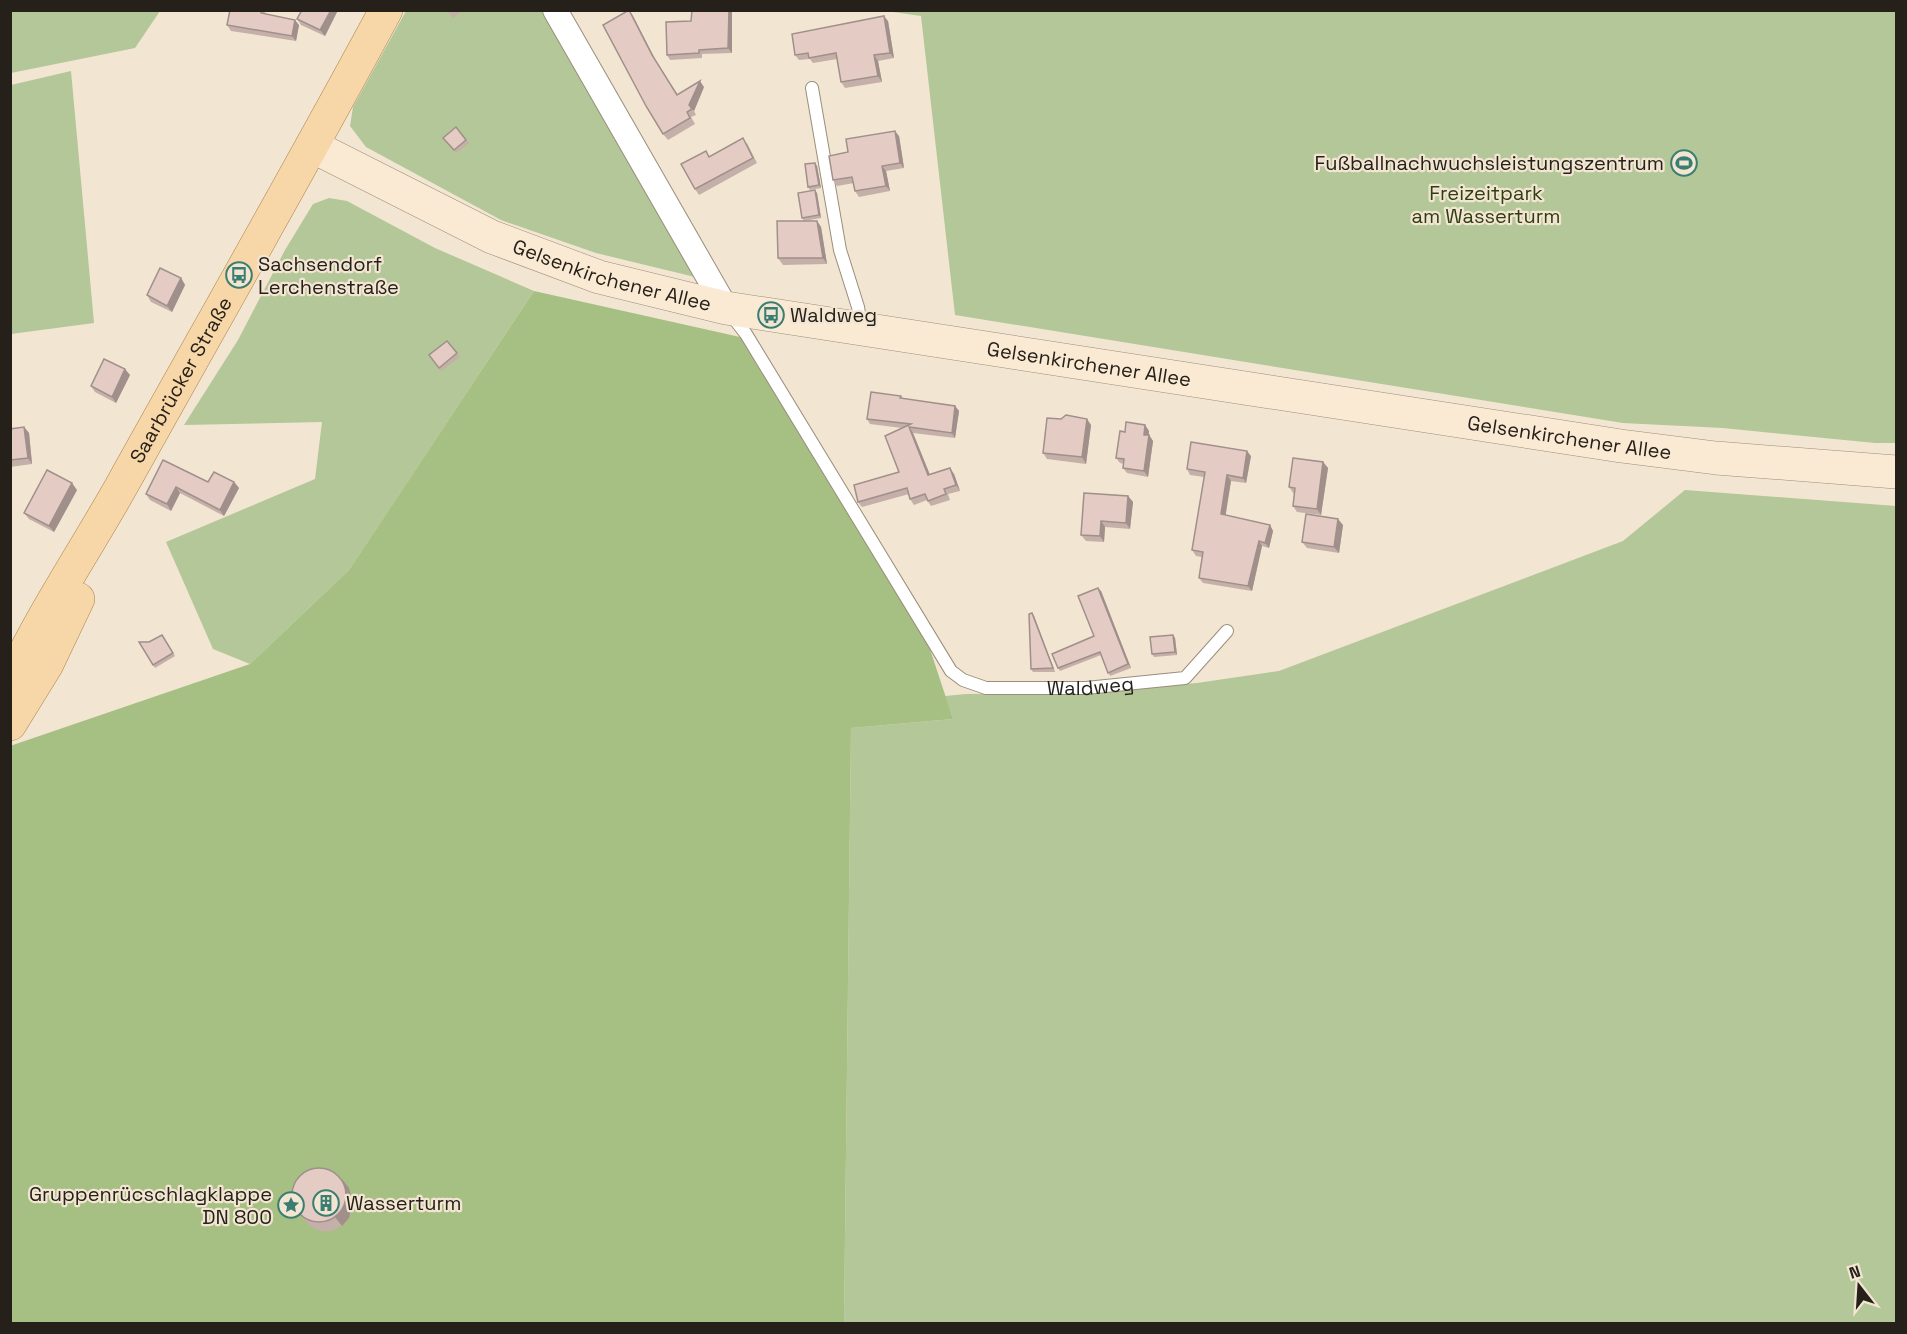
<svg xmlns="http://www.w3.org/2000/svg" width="1907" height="1334" viewBox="0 0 1907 1334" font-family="'Space Grotesk',sans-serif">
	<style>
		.green { fill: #b3c798 }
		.forest { fill: #a6bf83 }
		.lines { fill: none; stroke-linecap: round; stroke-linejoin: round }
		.service-casing { stroke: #9a8e7c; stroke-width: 14 }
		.minor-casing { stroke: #9a8e7c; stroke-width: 26 }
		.secondary-casing { stroke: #9a8e7c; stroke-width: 34 }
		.primary-casing { stroke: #aa8450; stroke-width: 34 }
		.service { stroke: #fff; stroke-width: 12 }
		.minor { stroke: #fff; stroke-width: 24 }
		.secondary { stroke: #fbead3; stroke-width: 33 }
		.primary { stroke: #f7d6a7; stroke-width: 33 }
		.wall { fill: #c4afa9 }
		.shaded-wall { fill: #a08f8a }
		.building { fill: #e4ccc5; stroke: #a08f8a; stroke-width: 1.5 }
		.labels { text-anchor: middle; stroke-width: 4.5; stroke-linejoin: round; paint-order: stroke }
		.poi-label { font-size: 20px; fill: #252019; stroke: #f2e5d2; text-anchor: start }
		.park-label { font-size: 20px; fill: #2e3e11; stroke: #f2e5d2 }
		.street-label { font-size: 20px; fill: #252019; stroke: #f2e5d2 }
	</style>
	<rect width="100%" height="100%" fill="#f2e5d2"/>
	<g class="green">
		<polygon points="11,10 160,10 160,11 135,48 11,73"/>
		<polygon points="406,11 546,11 699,278 596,253 501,220 366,147 350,126 353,107"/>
		<polygon points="886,11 1896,11 1896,443 1875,443 1723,428 1623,423 955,315 921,16"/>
		<polygon points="71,71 94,323 11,334 11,85"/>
		<polygon points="329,198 347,201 435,248 534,291 349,570 250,664 213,649 166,542 315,479 322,422 184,425 238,340 285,250 313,204"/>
		<polygon points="1685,490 1896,506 1896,1323 844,1324 851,728 953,719 945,696 966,694 1080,693 1197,683 1279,671 1623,541"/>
	</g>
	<polygon class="forest" points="534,291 740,337 927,640 953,719 851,728 844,1323 11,1323 10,746 250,664 349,570"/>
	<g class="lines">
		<g class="service-casing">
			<g id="service">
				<polyline points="812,88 840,250 858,307 861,326"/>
				<path id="s1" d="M732 316 746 334 951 671 963 680 986 688H1086L1185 678 1227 631"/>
			</g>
		</g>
		<g class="minor-casing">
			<polyline id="minor" points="555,10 726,308"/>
		</g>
		<g class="secondary-casing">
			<g id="secondary">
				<path id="s2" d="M312 146 492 237 599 277 726 308 1621 446 1716 458 1896 472"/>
			</g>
		</g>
		<g class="primary-casing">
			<g id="primary">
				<path id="s3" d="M10 683C42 614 85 551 122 485 210 327 300 170 386 10"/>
				<polyline points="10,724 47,664 78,599"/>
			</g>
		</g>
		<use href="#service" class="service"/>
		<use href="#minor" class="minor"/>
		<use href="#secondary" class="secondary"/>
		<use href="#primary" class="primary"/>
	</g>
	<g class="wall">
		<polygon points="230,10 264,10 266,14 299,25 296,41 231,31 227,25"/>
		<polygon points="302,10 338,10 325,36 301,25 297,19"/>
		<polygon points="447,10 463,10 453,18"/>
		<polygon points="732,10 732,53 702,54 702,58 670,60 667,55 691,21"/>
		<polygon points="633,16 656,61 678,95 704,87 694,111 696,115 691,117 695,124 668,140 663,134"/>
		<polygon points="888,21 894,58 878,61 882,82 845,88 841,82 837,59 813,63 810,59 799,60 795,55"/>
		<polygon points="456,127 469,143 456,153 443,138"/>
		<polygon points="899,136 904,168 886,171 890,191 859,197 855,191 854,183 837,186 833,180 848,152"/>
		<polygon points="747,143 757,163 699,195 695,189 710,156"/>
		<polygon points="817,166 821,188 810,190 808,187"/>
		<polygon points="817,193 821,218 804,221 802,218"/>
		<polygon points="817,221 821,227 827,264 783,265 778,258"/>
		<polygon points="181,278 185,285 172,312 151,302 147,295"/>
		<polygon points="447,341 460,357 441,371 429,355"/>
		<polygon points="130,375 116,403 95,392 91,386"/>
		<polygon points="901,396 903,399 955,406 959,411 955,438 913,433 930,475 954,474 960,491 948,494 950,500 931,506 927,500 914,505 910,499 909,494 862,507 858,502 899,472 902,428 870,424 867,419"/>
		<polygon points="1091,425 1086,464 1047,459 1043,453"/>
		<polygon points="1145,425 1149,431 1149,435 1153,441 1148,477 1127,473 1123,468 1124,464 1120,463 1116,458 1125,432"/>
		<polygon points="24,427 29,433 32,464 10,467 10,429"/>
		<polygon points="1251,456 1246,483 1231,481 1225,515 1270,525 1273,531 1269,548 1262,546 1252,591 1203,583 1199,578 1202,557 1196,556 1192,550 1204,477 1190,475 1187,469"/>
		<polygon points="163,460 208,482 234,482 239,488 224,516 180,493 171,511 150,500 146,494"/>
		<polygon points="1323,462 1328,468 1321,515 1297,512 1293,506 1294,494 1289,487"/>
		<polygon points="77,490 54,532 29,519 24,513"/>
		<polygon points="1128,496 1133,502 1130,529 1105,527 1104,542 1086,541 1081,535"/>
		<polygon points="1343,525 1339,553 1307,548 1302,542"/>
		<polygon points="1101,591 1131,668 1110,676 1101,655 1060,671 1058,668 1094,636"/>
		<polygon points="1034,616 1055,672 1033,672 1031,669"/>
		<polygon points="162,635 175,656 155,668 139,642 149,642"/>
		<polygon points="1173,635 1175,638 1177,655 1154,657 1152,654"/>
		<polygon points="349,1188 353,1202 349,1218 342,1226 331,1231 321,1231 313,1228 305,1221 298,1212"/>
	</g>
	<g class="shaded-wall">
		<polygon points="331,10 338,10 325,36 320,30"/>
		<polygon points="629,10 633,16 656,61 652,55"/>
		<polygon points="729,10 732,10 732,53 728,48"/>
		<polygon points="884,16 888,21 894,58 890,53"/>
		<polygon points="295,20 299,25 296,41 292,36"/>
		<polygon points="874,55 878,61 882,82 878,76"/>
		<polygon points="700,81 704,87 694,111 689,105"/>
		<polygon points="895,131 899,136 904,168 900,163"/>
		<polygon points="815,163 817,166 821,188 819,185"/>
		<polygon points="882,166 886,171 890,191 886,186"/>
		<polygon points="815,190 817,193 821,218 819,215"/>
		<polygon points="817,221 821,227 827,264 823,258"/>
		<polygon points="181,278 185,285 172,312 167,306"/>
		<polygon points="125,369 130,375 116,403 112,397"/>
		<polygon points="955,406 959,411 955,438 952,433"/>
		<polygon points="1087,419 1091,425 1086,464 1082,457"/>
		<polygon points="1145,425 1149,431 1148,440 1144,435"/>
		<polygon points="24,427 29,433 32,464 28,458"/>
		<polygon points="909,427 913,433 932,480 928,475"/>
		<polygon points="1149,435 1153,441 1148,477 1144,471"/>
		<polygon points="1247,451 1251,456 1246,483 1243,478"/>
		<polygon points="1323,462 1328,468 1321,515 1317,509"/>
		<polygon points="950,468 954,474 960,491 956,485"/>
		<polygon points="1227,475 1231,481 1225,519 1221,514"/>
		<polygon points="234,482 239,488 224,516 220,510"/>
		<polygon points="72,483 77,490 54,532 49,526"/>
		<polygon points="176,487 180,493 171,511 167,504"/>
		<polygon points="1128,496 1133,502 1130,529 1126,523"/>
		<polygon points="1338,519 1343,525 1339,553 1334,547"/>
		<polygon points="1101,521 1105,527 1104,542 1100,536"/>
		<polygon points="1270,525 1273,531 1269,548 1265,543"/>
		<polygon points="1259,541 1262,546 1252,591 1248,586"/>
		<polygon points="1098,588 1101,591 1131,668 1128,664"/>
		<polygon points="1032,613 1034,616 1055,672 1053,668"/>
		<polygon points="1173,635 1175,638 1177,655 1175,652"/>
		<polygon points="342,1179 349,1188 353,1202 349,1218 342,1226 335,1217"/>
	</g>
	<g class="building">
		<polygon points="230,10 261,10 261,13 295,20 292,36 227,25"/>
		<polygon points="302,10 331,10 320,30 297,19"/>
		<polygon points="629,10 652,55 677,95 700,81 689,105 692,109 687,112 690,118 663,134 646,106 603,25"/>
		<polygon points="692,10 729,10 728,48 699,50 699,53 667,55 666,22 691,21"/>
		<polygon points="884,16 890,53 874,55 878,76 841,82 836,53 809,58 808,53 795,55 792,34"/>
		<polygon points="456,127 466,140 454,150 443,138"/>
		<polygon points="895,131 900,163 882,166 886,186 855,191 852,177 833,180 829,156 848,152 846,139"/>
		<polygon points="743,138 753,158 695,189 681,164 706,151 709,157"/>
		<polygon points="815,163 819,185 808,187 805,164"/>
		<polygon points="815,190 819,215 802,218 798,193"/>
		<polygon points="777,221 817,221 823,258 778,258"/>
		<polygon points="160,268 181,278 167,306 147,295"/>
		<polygon points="447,341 457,353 439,368 429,355"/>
		<polygon points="104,359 125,369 112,397 91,386"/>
		<polygon points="871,392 901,396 900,398 955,406 952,433 909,427 928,475 950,468 956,485 944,489 946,494 928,501 925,494 910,499 907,488 858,502 854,485 899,472 885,436 911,424 867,419"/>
		<polygon points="1066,415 1087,419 1082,457 1043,453 1047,418 1061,419"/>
		<polygon points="1126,422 1145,425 1144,435 1149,435 1144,471 1123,468 1124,459 1116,458 1120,431 1125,432"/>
		<polygon points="24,427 28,458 10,460 10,429"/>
		<polygon points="1191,442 1247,451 1243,478 1227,475 1221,514 1270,525 1265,543 1259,541 1248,586 1199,578 1203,552 1192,550 1205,472 1187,469"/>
		<polygon points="1293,458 1323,462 1317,509 1293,506 1295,488 1289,487"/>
		<polygon points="163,460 208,482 214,472 234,482 220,510 176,487 167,504 146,494"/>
		<polygon points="47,470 72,483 49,526 24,513"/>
		<polygon points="1084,493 1128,496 1126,523 1101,521 1100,536 1081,535"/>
		<polygon points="1306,514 1338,519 1334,547 1302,542"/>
		<polygon points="1098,588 1128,664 1108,673 1100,652 1058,668 1052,654 1094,636 1078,596"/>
		<polygon points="1032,613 1053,668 1031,669 1029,614"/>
		<polygon points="162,635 173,653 153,665 139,642 149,642"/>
		<polygon points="1173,635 1175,652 1152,654 1150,637"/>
		<circle cx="319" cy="1195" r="27"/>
	</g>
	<defs>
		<g id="stadium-ring" transform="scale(1.35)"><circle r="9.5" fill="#f2e5d2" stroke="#3b7e71" stroke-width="1.5"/><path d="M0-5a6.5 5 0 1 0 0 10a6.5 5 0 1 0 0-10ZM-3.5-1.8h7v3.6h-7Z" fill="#3b7e71"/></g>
		<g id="bus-ring" transform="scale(1.35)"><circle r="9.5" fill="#f2e5d2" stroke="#3b7e71" stroke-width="1.5"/><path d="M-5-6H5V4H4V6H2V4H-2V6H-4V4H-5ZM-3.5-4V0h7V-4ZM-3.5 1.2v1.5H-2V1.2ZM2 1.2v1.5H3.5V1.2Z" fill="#3b7e71"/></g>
		<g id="building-ring" transform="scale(1.35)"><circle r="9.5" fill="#f2e5d2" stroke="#3b7e71" stroke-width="1.5"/><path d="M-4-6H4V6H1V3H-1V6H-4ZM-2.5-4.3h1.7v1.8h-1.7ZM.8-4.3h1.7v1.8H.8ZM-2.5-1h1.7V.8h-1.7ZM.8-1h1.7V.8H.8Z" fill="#3b7e71"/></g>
		<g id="sight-ring" transform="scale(1.35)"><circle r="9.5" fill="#f2e5d2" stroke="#3b7e71" stroke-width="1.5"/><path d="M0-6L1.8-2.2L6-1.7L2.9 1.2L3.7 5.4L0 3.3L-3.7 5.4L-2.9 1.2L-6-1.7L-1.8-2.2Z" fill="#3b7e71"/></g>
	</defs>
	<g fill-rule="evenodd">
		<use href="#stadium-ring" x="1684" y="163"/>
		<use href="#bus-ring" x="239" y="275"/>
		<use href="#bus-ring" x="771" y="315"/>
		<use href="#building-ring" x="326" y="1203"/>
		<use href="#sight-ring" x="291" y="1205"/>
	</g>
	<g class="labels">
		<g class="poi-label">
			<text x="1664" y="170" text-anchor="end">Fußballnachwuchsleistungszentrum</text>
			<text x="258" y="271">Sachsendorf<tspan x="258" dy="23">Lerchenstraße</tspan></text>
			<text x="790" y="322">Waldweg</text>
			<text x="272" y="1201" text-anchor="end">Gruppenrücschlagklappe<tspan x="272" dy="23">DN 800</tspan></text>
			<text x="346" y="1210">Wasserturm</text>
		</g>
		<g class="park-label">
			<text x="1486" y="200">Freizeitpark<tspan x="1486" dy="23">am Wasserturm</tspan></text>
		</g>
		<g class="street-label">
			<text dy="7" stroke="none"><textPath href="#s2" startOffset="328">Gelsenkirchener Allee</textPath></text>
			<text dy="7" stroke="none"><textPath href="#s2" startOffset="814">Gelsenkirchener Allee</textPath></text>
			<text dy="7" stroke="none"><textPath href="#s3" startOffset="348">Saarbrücker Straße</textPath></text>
			<text dy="7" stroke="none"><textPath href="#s2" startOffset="1300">Gelsenkirchener Allee</textPath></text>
			<text dy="7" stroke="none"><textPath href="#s1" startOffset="561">Waldweg</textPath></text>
		</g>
	</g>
	<rect width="1907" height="1334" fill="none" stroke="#252019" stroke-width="24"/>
	<g transform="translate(1859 1286) rotate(343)" stroke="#f2e5d2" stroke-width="4.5" paint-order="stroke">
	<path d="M0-4.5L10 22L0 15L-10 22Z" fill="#252019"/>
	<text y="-9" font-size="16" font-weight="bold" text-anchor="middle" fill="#252019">N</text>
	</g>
</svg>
